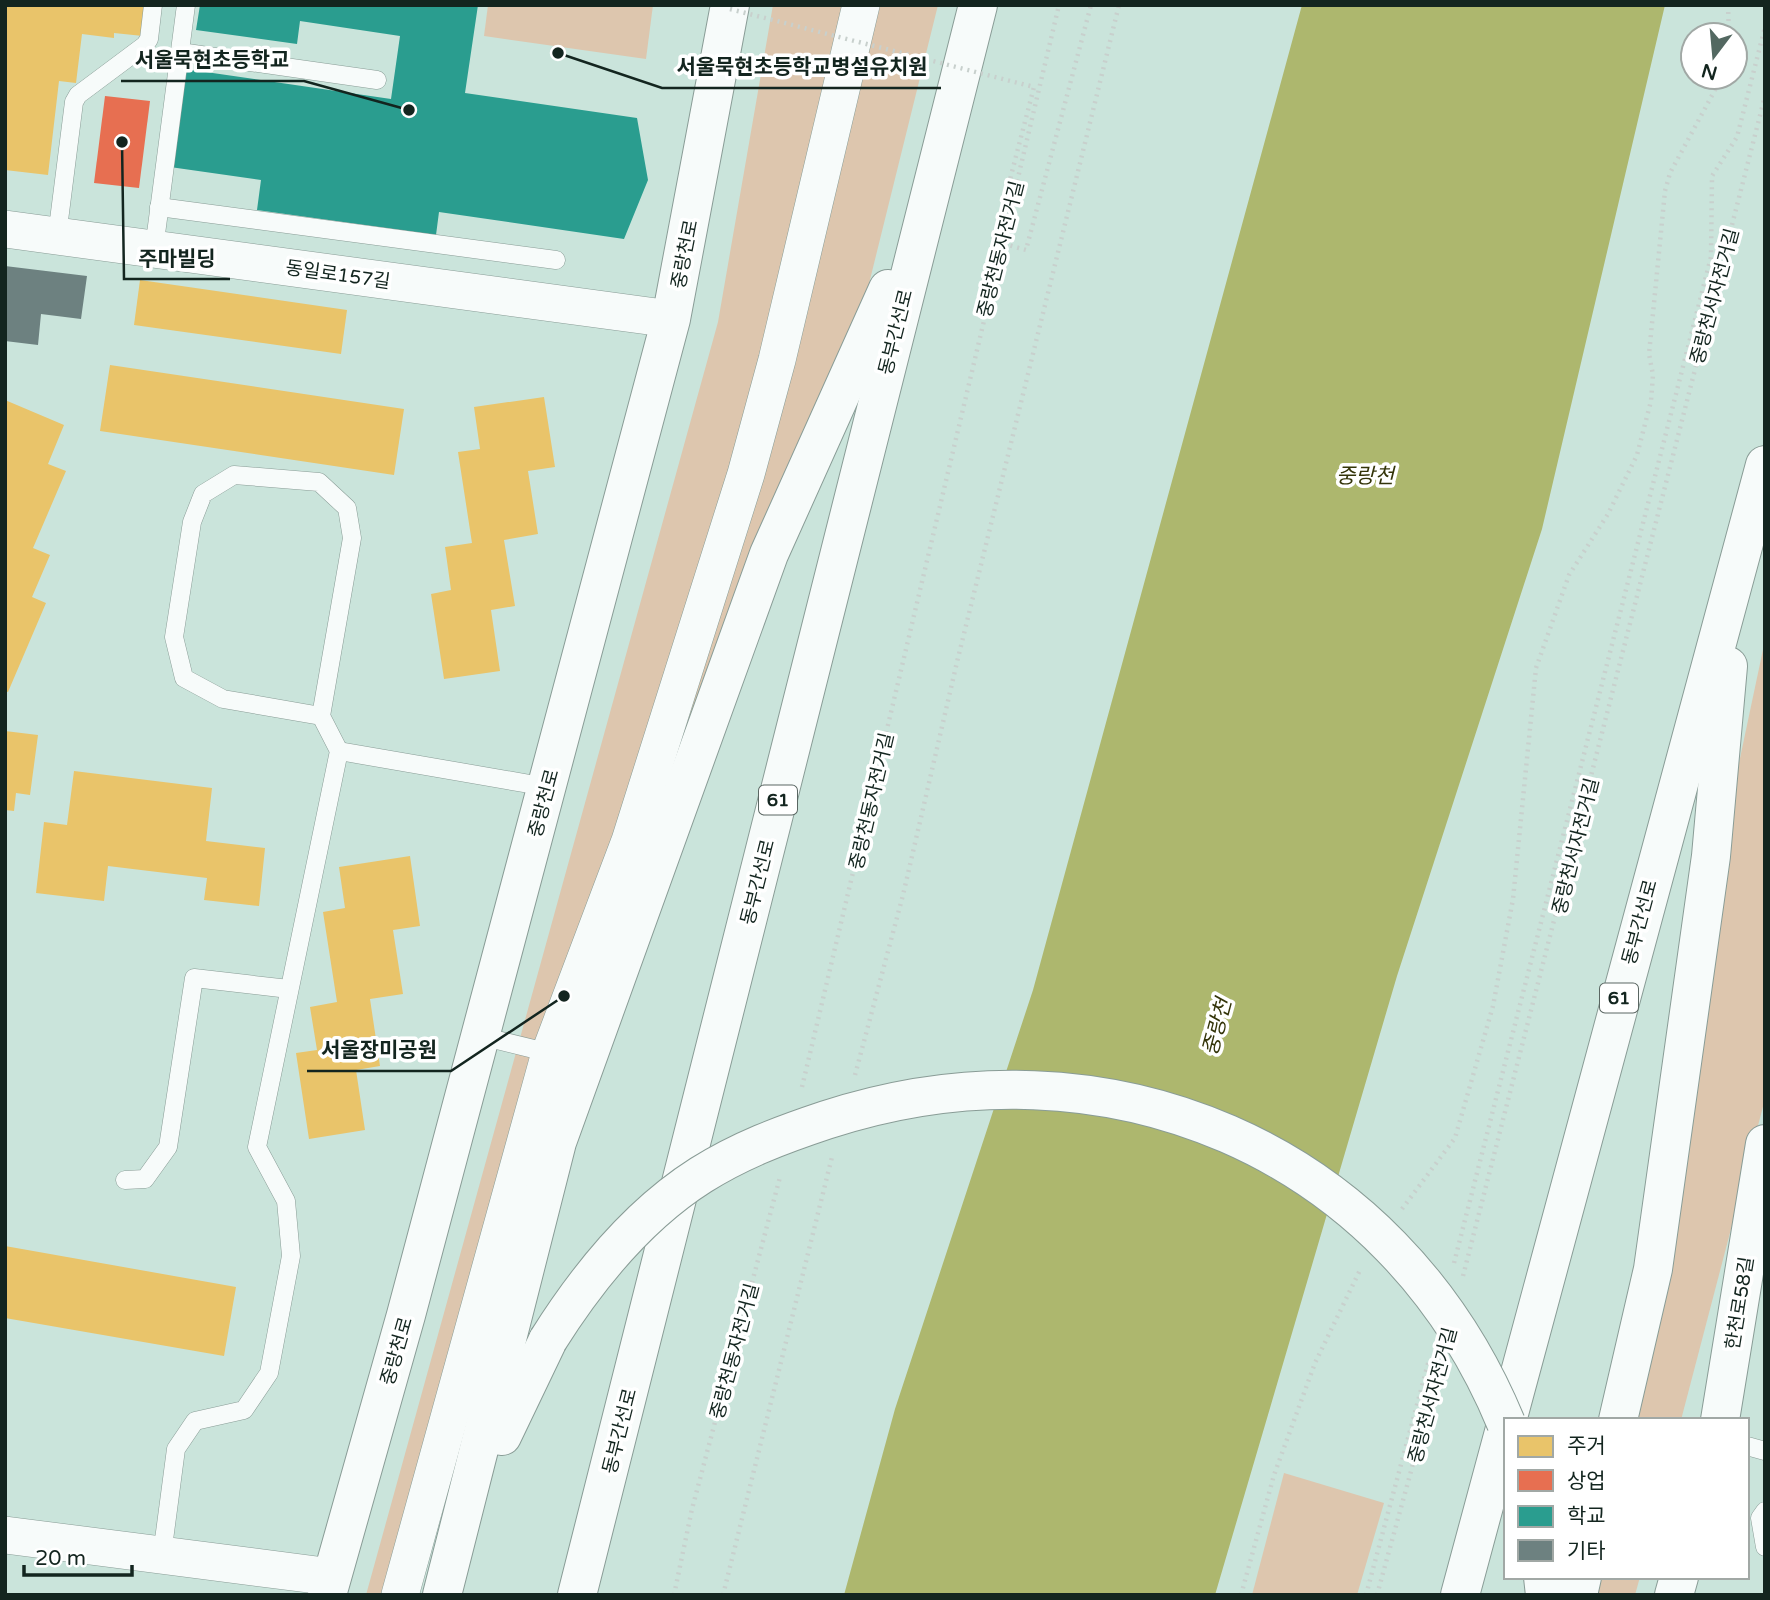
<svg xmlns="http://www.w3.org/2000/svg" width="1770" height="1600" viewBox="0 0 1770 1600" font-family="'Varela Round','Noto Sans KR',sans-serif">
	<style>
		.green { fill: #ddc6ae }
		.water { fill: #adb76e }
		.homes { fill: #e9c46a }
		.shops { fill: #e76f51 }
		.schools { fill: #2a9d8f }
		.building { fill: #6d8180 }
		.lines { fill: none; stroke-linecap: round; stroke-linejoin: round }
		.lane-casing { stroke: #899c96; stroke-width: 19 }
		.street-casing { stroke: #899c96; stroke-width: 38 }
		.secondary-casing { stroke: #899c96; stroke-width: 40 }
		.highway-casing { stroke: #899c96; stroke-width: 40 }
		.path { stroke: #c8d0cd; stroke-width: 4.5; stroke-dasharray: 2 5; stroke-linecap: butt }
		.lane { stroke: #f7fbfa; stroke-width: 18 }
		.street { stroke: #f7fbfa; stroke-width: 37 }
		.secondary { stroke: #f7fbfa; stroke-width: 38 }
		.highway { stroke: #f7fbfa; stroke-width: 38 }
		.highway-bridge-casing { stroke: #899c96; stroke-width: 40; stroke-linecap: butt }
		.path-bridge { stroke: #c8d0cd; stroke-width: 4.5; stroke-dasharray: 2 5; stroke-linecap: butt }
		.highway-bridge { stroke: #f7fbfa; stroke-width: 38 }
		.labels { text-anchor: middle; stroke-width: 7; stroke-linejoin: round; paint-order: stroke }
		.shield { fill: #fff; stroke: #5a6662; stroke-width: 2 }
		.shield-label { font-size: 18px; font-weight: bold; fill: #13251f }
		.street-label { font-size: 19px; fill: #13251f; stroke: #fff }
		.water-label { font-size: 21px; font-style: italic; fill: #333409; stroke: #fff }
		.leader { fill: none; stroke: #13251f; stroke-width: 2.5 }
		.callout-dot { fill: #13251f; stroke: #fff; stroke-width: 2.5 }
		.callout-label { font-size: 21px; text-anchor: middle; font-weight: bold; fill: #13251f; stroke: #fff; stroke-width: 7; stroke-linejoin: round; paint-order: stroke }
	</style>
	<rect width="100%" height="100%" fill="#cae4db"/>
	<g class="green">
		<polygon points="488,5 653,5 646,59 484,36"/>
		<polygon points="773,5 938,5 863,308 524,1196 417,1595 366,1595 718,322"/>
		<polygon points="1765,640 1765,1099 1681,1420 1618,1420 1709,905"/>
		<polygon points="1284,1473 1384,1503 1357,1595 1252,1595"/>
		<polygon points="1582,1577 1640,1577 1635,1595 1579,1595"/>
	</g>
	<polygon class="water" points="1302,5 1665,5 1542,529 1397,976 1215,1595 844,1595 895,1409 1033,990"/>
	<g class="homes">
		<polygon points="5,5 146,5 143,36 114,33 114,38 82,34 76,83 59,81 48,175 5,170"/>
		<polygon points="140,280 347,310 341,354 134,325"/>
		<polygon points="110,365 404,409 394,475 100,431"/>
		<polygon points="544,397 555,467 528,471 538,534 504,540 515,606 491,610 500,671 444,679 431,594 451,590 445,547 472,543 458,452 480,449 474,407"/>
		<polygon points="5,400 64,425 48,464 66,471 33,548 50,555 32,597 46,603 8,692 5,691"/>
		<polygon points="5,731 38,735 30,795 16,793 14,811 5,810"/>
		<polygon points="74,771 212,788 206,841 265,848 259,906 204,900 207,878 108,866 104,901 36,893 44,822 67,825"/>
		<polygon points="410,856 420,926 393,930 403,994 370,999 380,1066 356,1070 365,1130 309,1139 296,1053 317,1050 310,1007 337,1002 323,912 345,908 339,867"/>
		<polygon points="5,1246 236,1287 224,1356 5,1318"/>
	</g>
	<polygon class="shops" points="105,96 150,101 139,188 94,183"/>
	<polygon class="schools" points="200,5 478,5 465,93 637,118 648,180 624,239 439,212 436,235 257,210 261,180 170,167 185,69 391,99 400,36 300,21 297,44 196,30"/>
	<polygon class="building" points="5,266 87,276 81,319 41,314 38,345 5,341"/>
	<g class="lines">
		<g class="lane-casing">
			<g id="lane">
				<polyline points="180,52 377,80"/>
				<polyline points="159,207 556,260"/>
				<polyline points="57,236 74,102 78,95 145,45 149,39 153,5"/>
				<polyline points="154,249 186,5"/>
				<polyline points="339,751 547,787"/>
				<polyline points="481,1036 550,1053"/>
				<polyline points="125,1180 145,1179 168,1147 194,978 289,989"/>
				<polyline points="1747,1446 1765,1451"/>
				<polyline points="1765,1511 1760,1518 1765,1547"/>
				<polyline points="162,1555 176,1449 195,1421 244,1410 269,1373 291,1256 286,1201 257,1147 339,751 321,716 223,699 184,678 174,637 192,522 203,494 234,475 319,482 347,508 352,538 321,716"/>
			</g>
		</g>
		<g class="street-casing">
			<g id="street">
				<polyline points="5,229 671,319"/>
				<polyline points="5,1535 332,1577"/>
				<polyline points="400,1595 550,1053 630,841 746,474 777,360 861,5"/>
			</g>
		</g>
		<g class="secondary-casing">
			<g id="secondary">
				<polyline points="1720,1420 1765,1144"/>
				<polyline points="327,1595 406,1315 671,319 730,5"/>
				<polyline points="1674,1595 1679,1577"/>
			</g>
		</g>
		<g class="highway-casing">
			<g id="highway">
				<polyline points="1618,1420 1653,1269 1711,856 1728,666"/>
				<polyline points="502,1436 548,1340"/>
				<polyline points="1543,1577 1545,1595"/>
				<polyline points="442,1595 557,1142 769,554 888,289"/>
				<polyline points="577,1595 978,5"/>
				<polyline points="1460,1595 1765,465"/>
				<polyline points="1578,1595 1582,1577"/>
			</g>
		</g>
		<g class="path">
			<polyline points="1728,5 1729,35"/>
			<polyline points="855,1075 903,895 957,662 1119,5"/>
			<polyline points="802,1087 1059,5"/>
			<polyline points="1402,1209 1455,1138 1493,1006 1513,899 1536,668 1569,575 1608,514 1637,455 1651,401 1653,375 1649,354 1665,191 1670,173 1722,77"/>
			<polyline points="1454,1263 1711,257 1712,176 1737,137 1765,27"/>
			<polyline points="1463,1276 1765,96"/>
			<polyline points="674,1595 692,1509 780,1177"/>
			<polyline points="723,1595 832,1157"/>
			<polyline points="1241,1595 1274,1475 1315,1363 1361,1268"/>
			<polyline points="1366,1595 1429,1360"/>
			<polyline points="1377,1595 1438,1373"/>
		</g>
		<use href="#lane" class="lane"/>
		<use href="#street" class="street"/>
		<use href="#secondary" class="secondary"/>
		<use href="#highway" class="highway"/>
		<g class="highway-bridge-casing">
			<path id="highway-bridge" d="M548 1340C587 1278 638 1215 701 1175 741 1150 781 1135 826 1120 1105 1029 1392 1147 1506 1423"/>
		</g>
		<polyline class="path-bridge" points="730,9 1034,87 994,241 1026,250 1091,5"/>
		<use href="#highway-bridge" class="highway-bridge"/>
	</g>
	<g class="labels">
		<g class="shield">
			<rect x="759" y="785.5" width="38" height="29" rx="5"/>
			<rect x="1600" y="983.5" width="38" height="29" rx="5"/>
		</g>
		<g class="shield-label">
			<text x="778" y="806">61</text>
			<text x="1619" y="1004">61</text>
		</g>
		<g class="street-label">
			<text transform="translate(1000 249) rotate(-76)" y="7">중랑천동자전거길</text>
			<text transform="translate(684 254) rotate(-79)" y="7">중랑천로</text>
			<text transform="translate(338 274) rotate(8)" y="7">동일로157길</text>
			<text transform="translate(1714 296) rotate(-75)" y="7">중랑천서자전거길</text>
			<text transform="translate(895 332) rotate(-76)" y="7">동부간선로</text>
			<text transform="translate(871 801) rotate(-77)" y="7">중랑천동자전거길</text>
			<text transform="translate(543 803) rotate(-75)" y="7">중랑천로</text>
			<text transform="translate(1575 846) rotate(-76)" y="7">중랑천서자전거길</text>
			<text transform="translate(757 882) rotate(-76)" y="7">동부간선로</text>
			<text transform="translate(1639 922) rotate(-75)" y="7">동부간선로</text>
			<text transform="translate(1739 1303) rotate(-81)" y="7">한천로58길</text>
			<text transform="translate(396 1351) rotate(-74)" y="7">중랑천로</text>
			<text transform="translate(734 1351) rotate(-75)" y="7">중랑천동자전거길</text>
			<text transform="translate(1432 1395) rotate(-75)" y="7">중랑천서자전거길</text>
			<text transform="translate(619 1431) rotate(-76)" y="7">동부간선로</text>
		</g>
		<g class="water-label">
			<text x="1365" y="483">중랑천</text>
			<text transform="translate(1217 1027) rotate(-75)" y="7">중랑천</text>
		</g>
	</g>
	<path class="leader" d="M409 110L304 81H121M558 53L662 88H941M122 142L124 279H230M564 996L451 1071H307"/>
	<g class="callout-dot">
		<circle cx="409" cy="110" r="7"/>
		<circle cx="558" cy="53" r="7"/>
		<circle cx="122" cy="142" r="7"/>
		<circle cx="564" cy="996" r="7"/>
	</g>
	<g class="callout-label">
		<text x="212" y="67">서울묵현초등학교</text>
		<text x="802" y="74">서울묵현초등학교병설유치원</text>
		<text x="177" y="266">주마빌딩</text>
		<text x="379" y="1057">서울장미공원</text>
	</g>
	<rect width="1770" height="1600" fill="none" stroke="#13251f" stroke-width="14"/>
	<rect x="1504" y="1418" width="245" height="161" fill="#ffffff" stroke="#a1a8a5" stroke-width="2"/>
	<rect x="1518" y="1436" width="35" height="21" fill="#e9c46a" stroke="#a1a8a5" stroke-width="2"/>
	<text x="1567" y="1453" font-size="21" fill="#13251f">주거</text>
	<rect x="1518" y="1470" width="35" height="21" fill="#e76f51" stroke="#a1a8a5" stroke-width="2"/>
	<text x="1567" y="1488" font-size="21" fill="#13251f">상업</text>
	<rect x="1518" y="1506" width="35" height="21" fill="#2a9d8f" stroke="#a1a8a5" stroke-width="2"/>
	<text x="1567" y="1523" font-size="21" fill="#13251f">학교</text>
	<rect x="1518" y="1540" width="35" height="21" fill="#6d8180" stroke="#a1a8a5" stroke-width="2"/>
	<text x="1567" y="1558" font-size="21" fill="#13251f">기타</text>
	<g transform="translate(1714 56) rotate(196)"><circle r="33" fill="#ffffff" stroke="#a1a8a5" stroke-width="2"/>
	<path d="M0-5L12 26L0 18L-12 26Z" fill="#536861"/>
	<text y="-10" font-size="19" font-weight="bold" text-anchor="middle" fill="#13251f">N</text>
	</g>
	<path d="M24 1565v10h108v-10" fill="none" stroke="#13251f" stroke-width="3.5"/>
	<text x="35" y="1565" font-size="21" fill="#13251f" stroke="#ffffff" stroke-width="5" paint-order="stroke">20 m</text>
</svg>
